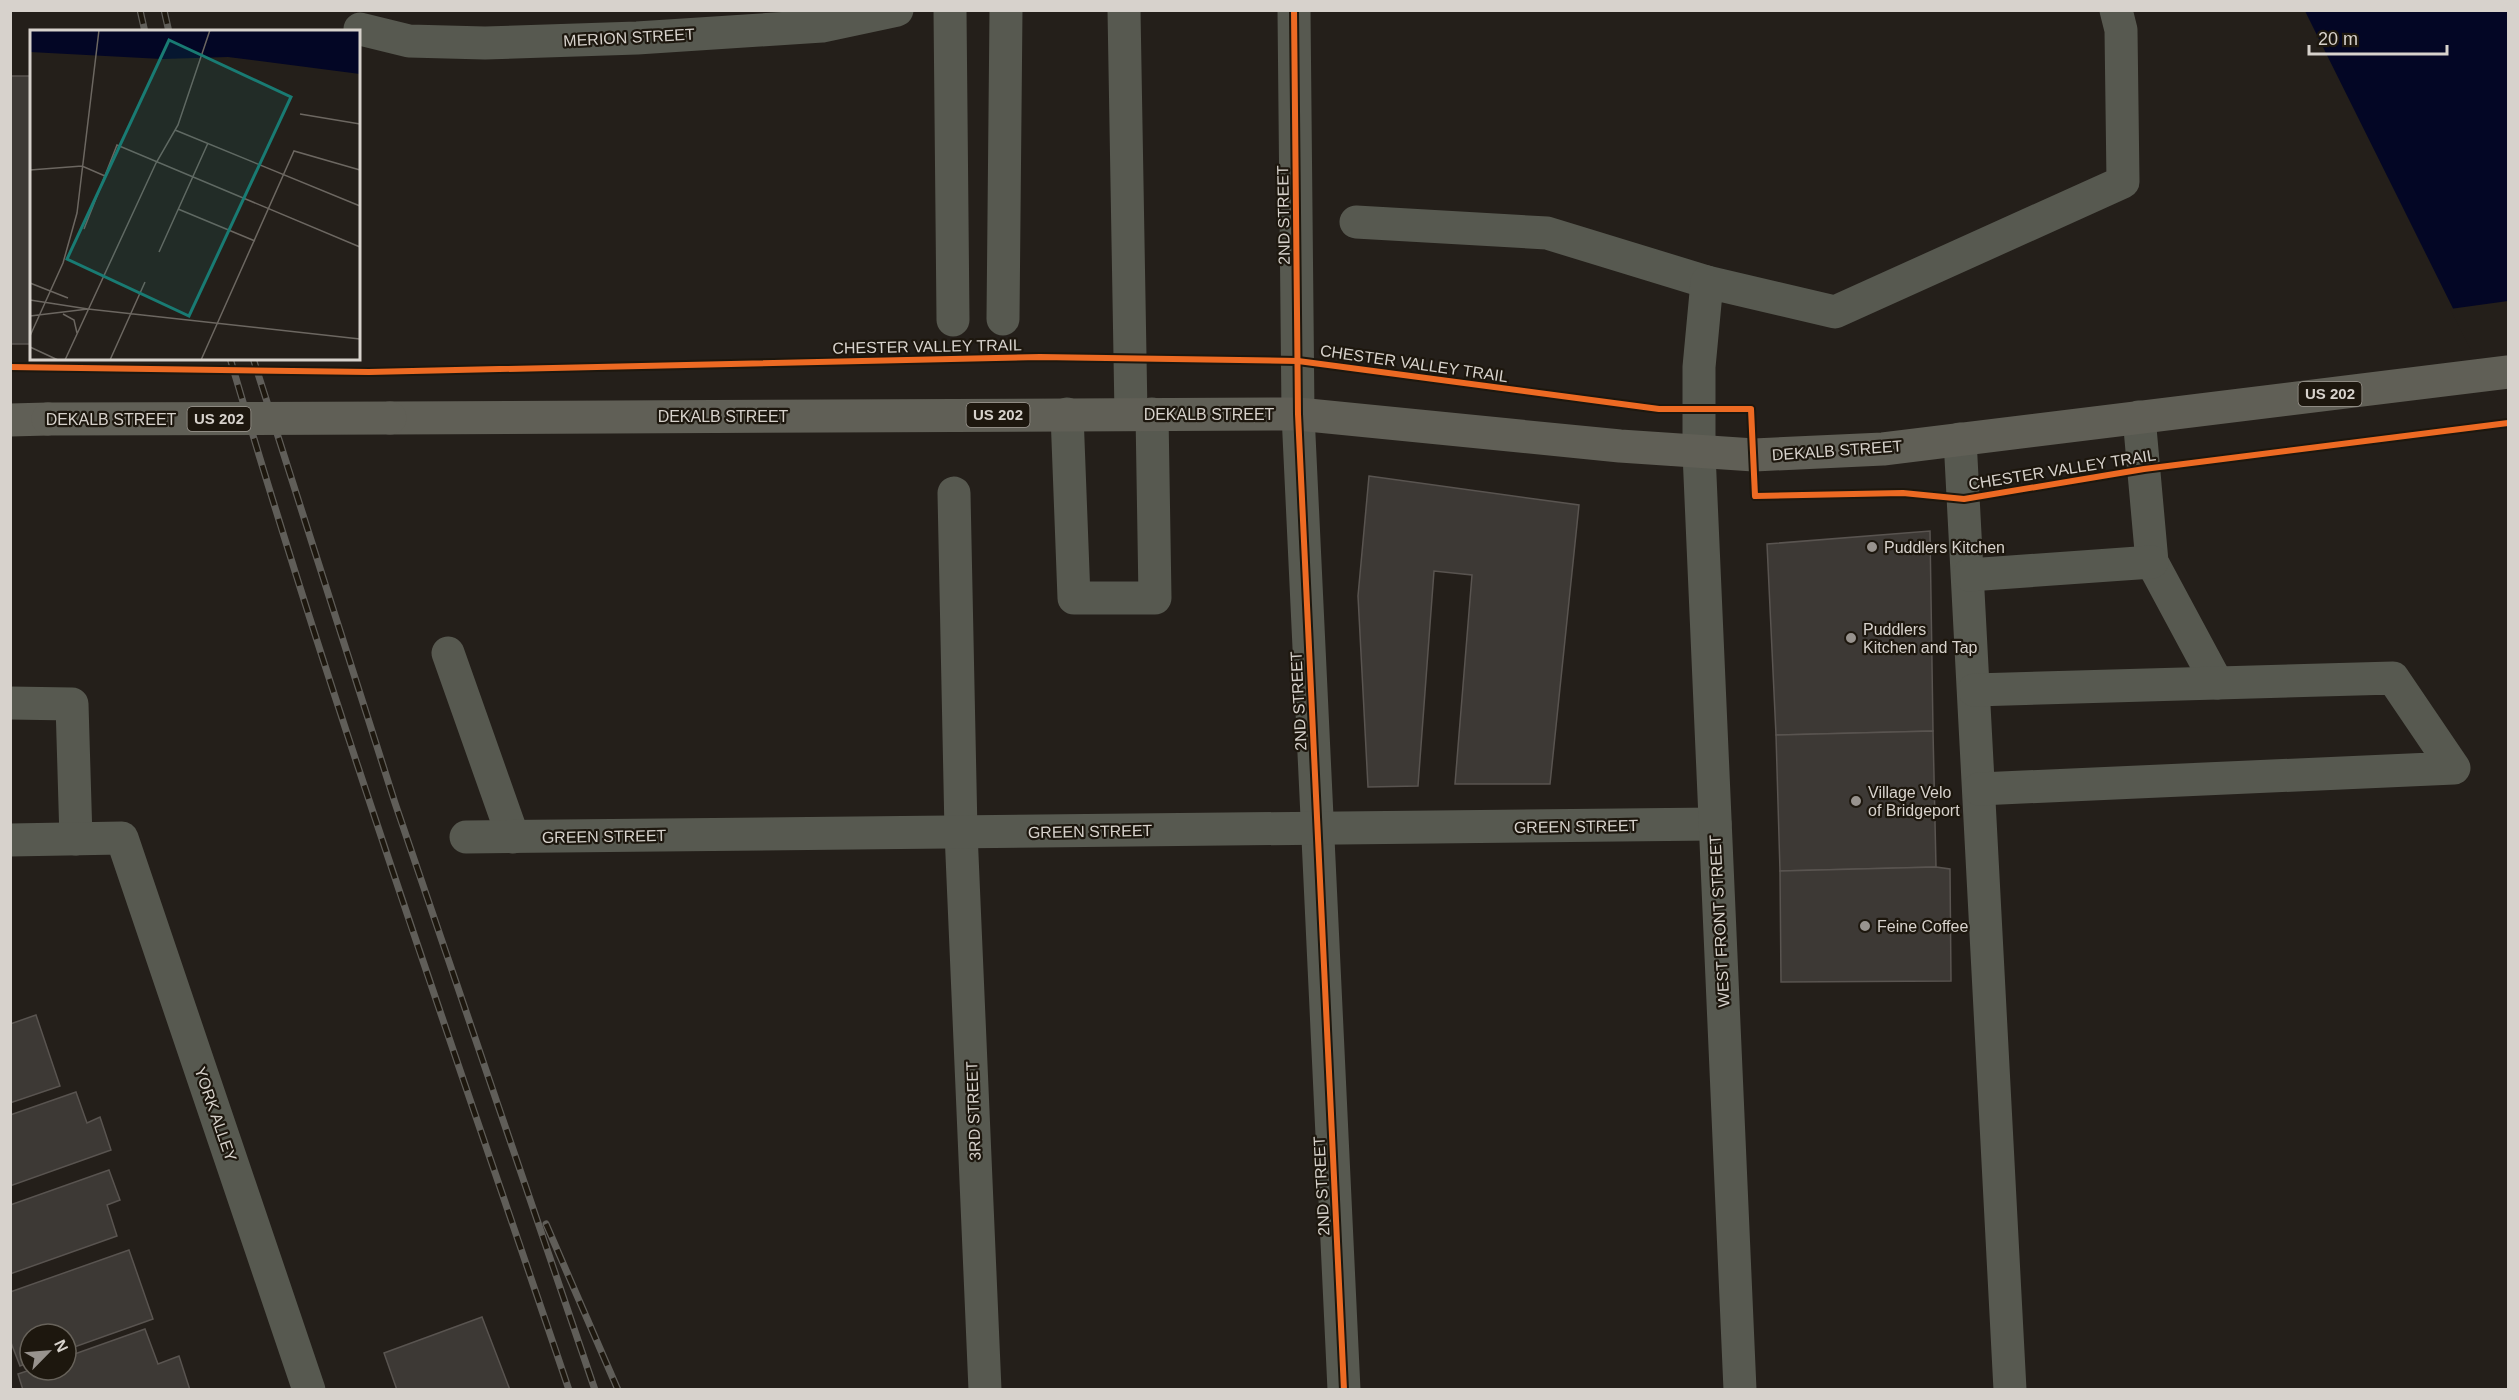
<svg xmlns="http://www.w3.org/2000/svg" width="2519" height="1400" viewBox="0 0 2519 1400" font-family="Arial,sans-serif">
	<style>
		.water { fill: #030625 }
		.pier { fill: #241f1a }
		.building { fill: #3d3935; stroke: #595450; stroke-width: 1.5 }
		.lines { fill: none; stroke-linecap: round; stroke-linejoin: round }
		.minor { stroke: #575950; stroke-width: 33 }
		.highway { stroke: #605f56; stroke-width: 33 }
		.rail-casing { stroke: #605e59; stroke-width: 7 }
		.rail { stroke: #1d170e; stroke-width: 4.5; stroke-dasharray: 14; stroke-linecap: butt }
		.highway-bridge { stroke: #605f56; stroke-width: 33 }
		.cycleway-casing { stroke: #1d170e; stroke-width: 10 }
		.cycleway { stroke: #ed6a23; stroke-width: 6 }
		.poi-dot { fill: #98938e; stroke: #1d170e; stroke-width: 2 }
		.labels { text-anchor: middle; stroke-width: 4.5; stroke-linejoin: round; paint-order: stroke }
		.shield { fill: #1d170e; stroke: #9f9a93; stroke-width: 1.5 }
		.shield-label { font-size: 15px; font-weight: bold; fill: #d7d2cc }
		.street-label { font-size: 16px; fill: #d7d2cc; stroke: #1d170e }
		.poi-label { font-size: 16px; fill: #d7d2cc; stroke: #1d170e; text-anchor: start }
		.inset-road { fill: none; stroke: #6c6761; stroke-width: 1.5 }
		.view { fill: #197b73; fill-opacity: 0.15; stroke: #197b73; stroke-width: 3 }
		.inset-edge { fill: none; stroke: #d7d2cc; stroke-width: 3 }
	</style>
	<rect width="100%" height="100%" fill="#241f1a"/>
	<polygon class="water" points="2305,11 2508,11 2508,419 2306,13"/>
	<polygon class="pier" points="2508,301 2508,422 2450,309"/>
	<g class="building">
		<rect x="10" y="76" width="22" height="268"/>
		<polygon points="1369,476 1579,505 1550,784 1455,784 1472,575 1434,571 1418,786 1368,787 1358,596"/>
		<polygon points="1930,531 1933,731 1776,735 1767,544"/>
		<polygon points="1933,731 1936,867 1780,871 1776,735"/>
		<polygon points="1936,867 1950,869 1951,981 1781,982 1780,871"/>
		<polygon points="36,1015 60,1086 10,1103 10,1024"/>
		<polygon points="76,1092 87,1123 100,1117 111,1150 10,1186 10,1115"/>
		<polygon points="109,1170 120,1200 107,1205 117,1236 10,1274 10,1205"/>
		<polygon points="129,1250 153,1319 66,1350 66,1334 30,1334 30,1362 20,1366 10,1340 10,1292"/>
		<polygon points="482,1317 510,1390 397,1390 384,1353"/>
		<polygon points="145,1329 158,1364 179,1356 190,1390 23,1390 18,1374 30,1370 66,1370 66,1357"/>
	</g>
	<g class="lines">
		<g class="minor">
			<polyline points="950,10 953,320"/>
			<polyline points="1124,10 1131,414"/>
			<polyline points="1294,10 1298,414 1344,1390"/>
			<polyline points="360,29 409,41 485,43 637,38 822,26 897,10"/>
			<polyline points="1356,222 1547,233 1707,282"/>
			<polyline points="1003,319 1006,10"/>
			<polyline points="1067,414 1074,598 1155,598 1152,414"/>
			<polyline points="2139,417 2152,562 2217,683"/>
			<polyline points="1960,439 2010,1390"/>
			<polyline points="954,493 961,832 985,1390"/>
			<polyline points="1969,575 2152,562"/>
			<polyline points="448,653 513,837"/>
			<polyline points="1974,690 2393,678 2454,768 1979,789"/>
			<polyline points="10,703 72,704 76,839"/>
			<polyline points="466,837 1715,824"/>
			<polyline points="10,840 122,838 309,1390"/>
			<polyline points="1740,1390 1699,453 1699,367 1707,282 1835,312 2123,182 2121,30 2116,10"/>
		</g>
		<g class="highway">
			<polyline points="390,418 1298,414 1620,446 1754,455 1883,449 2508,372"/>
			<polyline points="10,420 48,419"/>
		</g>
		<g class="rail-casing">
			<g id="rail">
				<polyline points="140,10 145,32"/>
				<polyline points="164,10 169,32"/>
				<path d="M230 358C332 706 453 1047 569 1390"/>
				<polyline points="253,358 395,803 595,1390"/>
				<polyline points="546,1224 618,1390"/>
			</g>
		</g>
		<use href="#rail" class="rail"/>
		<polyline class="highway-bridge" points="48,419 390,418"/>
		<g class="cycleway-casing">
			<g id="cycleway">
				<polyline points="1294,10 1298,414 1344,1390"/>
				<polyline points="10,367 369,372 1040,357 1298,361 1659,409 1751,409 1755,496 1903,493 1964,499 2144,469 2508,423"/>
			</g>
		</g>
		<use href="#cycleway" class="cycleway"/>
	</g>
	<g class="poi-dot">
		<circle cx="1872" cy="547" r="6"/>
		<circle cx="1851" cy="638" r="6"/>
		<circle cx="1856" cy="801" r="6"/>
		<circle cx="1865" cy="926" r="6"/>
	</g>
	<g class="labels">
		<g class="shield">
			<rect x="2298.5" y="382" width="63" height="24" rx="4.5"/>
			<rect x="966.5" y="403" width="63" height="24" rx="4.5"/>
			<rect x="187.5" y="407" width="63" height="24" rx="4.5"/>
		</g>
		<g class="shield-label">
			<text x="2330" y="399">US 202</text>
			<text x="998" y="420">US 202</text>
			<text x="219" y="424">US 202</text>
		</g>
		<g class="street-label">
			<text transform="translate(629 37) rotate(-3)" y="6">MERION STREET</text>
			<text transform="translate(1283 215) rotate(-91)" y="6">2ND STREET</text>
			<text transform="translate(927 346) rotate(-1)" y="6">CHESTER VALLEY TRAIL</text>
			<text transform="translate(1414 363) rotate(8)" y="6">CHESTER VALLEY TRAIL</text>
			<text x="1209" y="420">DEKALB STREET</text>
			<text x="723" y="422">DEKALB STREET</text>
			<text x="111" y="425">DEKALB STREET</text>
			<text transform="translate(1837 450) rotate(-4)" y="6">DEKALB STREET</text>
			<text transform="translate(2062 469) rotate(-9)" y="6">CHESTER VALLEY TRAIL</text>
			<text transform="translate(1298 701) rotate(-93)" y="6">2ND STREET</text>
			<text transform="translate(1576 826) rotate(-1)" y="6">GREEN STREET</text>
			<text transform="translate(1090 831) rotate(-1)" y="6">GREEN STREET</text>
			<text transform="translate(604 836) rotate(-1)" y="6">GREEN STREET</text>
			<text transform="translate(1719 921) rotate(-93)" y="6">WEST FRONT STREET</text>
			<text transform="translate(973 1111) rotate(-92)" y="6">3RD STREET</text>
			<text transform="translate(216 1114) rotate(71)" y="6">YORK ALLEY</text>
			<text transform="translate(1321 1186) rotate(-93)" y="6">2ND STREET</text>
		</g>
		<g class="poi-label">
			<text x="1884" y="553">Puddlers Kitchen</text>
			<text x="1863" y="635">Puddlers<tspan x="1863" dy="18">Kitchen and Tap</tspan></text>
			<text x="1868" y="798">Village Velo<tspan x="1868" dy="18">of Bridgeport</tspan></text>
			<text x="1877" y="932">Feine Coffee</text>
		</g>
	</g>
	<g transform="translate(30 30)">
		<rect width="330" height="330" fill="#241f1a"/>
		<path d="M0 0H330V44L198 27 132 29 0 22Z" fill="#030625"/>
		<path class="inset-road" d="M270 84 330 94M145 100 330 176M0 140 52 136 75 146M148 179 225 211M54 199 87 115 330 217M129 222 178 113M0 253 38 268M0 270 58 279M33 284 44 290 47 303M0 286 58 279 330 309M0 306 33 233 47 183 69 0M0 317 28 330M35 330 126 133 148 95 180 0M80 330 115 252M171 330 264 121 330 140"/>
		<path class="view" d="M139 10 261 67 159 286 37 229Z"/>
		<rect width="330" height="330" class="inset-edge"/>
	</g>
	<rect width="2519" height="1400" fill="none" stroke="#d7d2cc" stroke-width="24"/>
	<g transform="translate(48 1352) rotate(65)"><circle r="28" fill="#1d170e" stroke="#67625a" stroke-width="1.5"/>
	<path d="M0-4.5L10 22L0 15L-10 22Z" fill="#98938e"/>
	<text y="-9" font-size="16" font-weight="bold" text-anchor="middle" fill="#d7d2cc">N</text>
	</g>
	<path d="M2309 45v9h138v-9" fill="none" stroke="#d7d2cc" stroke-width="3"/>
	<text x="2318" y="45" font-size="18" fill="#d7d2cc" stroke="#1d170e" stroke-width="4.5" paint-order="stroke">20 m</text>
</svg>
